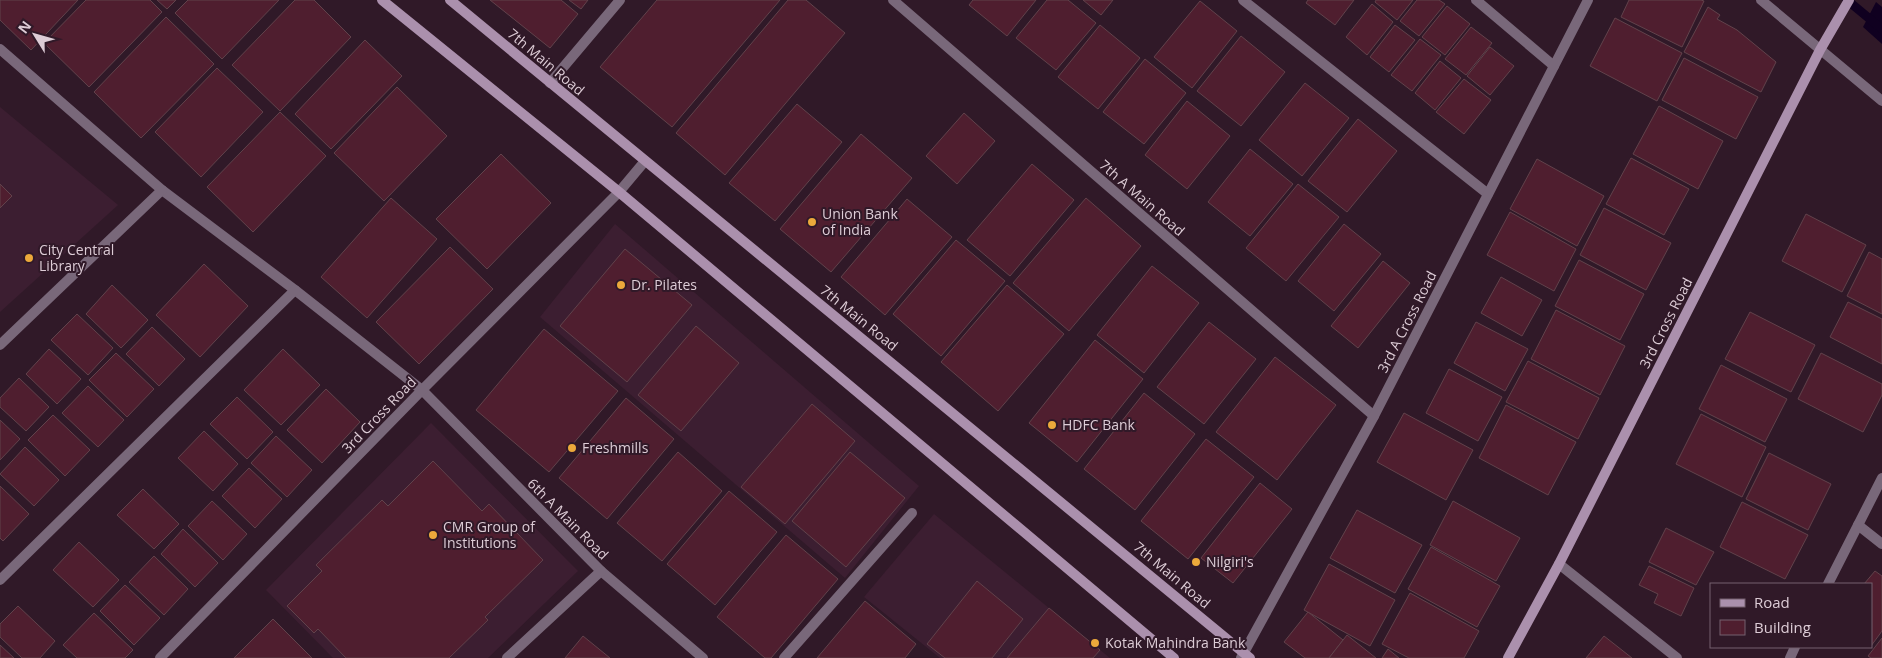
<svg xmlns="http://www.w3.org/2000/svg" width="1882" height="658" viewBox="0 0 1882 658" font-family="'Open Sans',sans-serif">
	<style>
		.built { fill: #3c1e31 }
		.water { fill: #100020 }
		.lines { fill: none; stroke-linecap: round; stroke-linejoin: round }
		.stream { stroke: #100020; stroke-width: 9 }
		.building { fill: #4f1e2f; stroke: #61424b }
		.street { stroke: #79687a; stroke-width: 10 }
		.secondary { stroke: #ab90ad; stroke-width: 10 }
		.poi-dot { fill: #eca93b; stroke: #301928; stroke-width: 2 }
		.labels { text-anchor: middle; stroke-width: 4; stroke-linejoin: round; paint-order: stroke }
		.street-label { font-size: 14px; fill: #ddccd6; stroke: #301928 }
		.poi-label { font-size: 14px; fill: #ddccd6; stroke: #301928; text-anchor: start }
	</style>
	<rect width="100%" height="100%" fill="#301928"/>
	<g class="built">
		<polygon points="0,107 118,205 0,312"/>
		<polygon points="615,224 919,486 845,578 540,317"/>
		<polygon points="431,423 578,571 488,658 333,658 266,590"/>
		<polygon points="934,514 1110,658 940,658 864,597"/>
	</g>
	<polygon class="water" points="1876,2 1882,7 1882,44 1863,27"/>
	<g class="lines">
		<polyline class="stream" points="1847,0 1882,29"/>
	</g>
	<g class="building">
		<polygon points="0,0 78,0 31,50 0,20"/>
		<polygon points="86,0 150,0 162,12 89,87 44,43"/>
		<polygon points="157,0 176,0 167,9"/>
		<polygon points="188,0 279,0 222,59 175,13"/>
		<polygon points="295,0 314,0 351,37 280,111 232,65"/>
		<polygon points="490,0 561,0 578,14 550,48"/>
		<polygon points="569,0 588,0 581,9"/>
		<polygon points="657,0 780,0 672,127 600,67"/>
		<polygon points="788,0 806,0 845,33 725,175 676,133"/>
		<polygon points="973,0 1036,0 1007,36 969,5"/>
		<polygon points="1047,0 1068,0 1096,23 1056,70 1016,38"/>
		<polygon points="1083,0 1113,0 1101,15"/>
		<polygon points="1308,0 1354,0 1335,25 1306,3"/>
		<polygon points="1376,0 1413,0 1397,20 1375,2"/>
		<polygon points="1417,0 1439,0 1445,4 1419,36 1400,21"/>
		<polygon points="1629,0 1701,0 1704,1 1682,47 1621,17"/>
		<polygon points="1200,1 1237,31 1192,88 1154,57"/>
		<polygon points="1372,4 1393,22 1367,55 1346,37"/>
		<polygon points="1447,6 1470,24 1445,55 1422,37"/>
		<polygon points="1708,7 1720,15 1717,19 1737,30 1776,62 1761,92 1684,52"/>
		<polygon points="166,17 214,64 141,138 94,92"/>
		<polygon points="1615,18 1682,53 1657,101 1590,66"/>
		<polygon points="1100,25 1140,58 1098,109 1058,77"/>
		<polygon points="1395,25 1415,40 1389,72 1370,57"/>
		<polygon points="1471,27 1492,43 1466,75 1445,59"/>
		<polygon points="1241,36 1285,72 1241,126 1197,91"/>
		<polygon points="1420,39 1441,55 1412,91 1391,75"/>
		<polygon points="365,40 402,76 331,149 295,114"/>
		<polygon points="1490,47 1514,66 1490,95 1467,76"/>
		<polygon points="1684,58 1758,97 1736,139 1662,100"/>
		<polygon points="1145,59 1186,93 1144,144 1103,112"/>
		<polygon points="1440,61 1461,78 1435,110 1415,93"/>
		<polygon points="217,68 263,112 201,177 155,132"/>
		<polygon points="1464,79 1491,100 1464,134 1436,112"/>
		<polygon points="1305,83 1349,118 1302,176 1259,140"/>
		<polygon points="397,87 447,136 384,201 334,153"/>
		<polygon points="1187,101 1230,136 1187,189 1145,155"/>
		<polygon points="797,104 842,142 775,221 729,183"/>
		<polygon points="1659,106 1723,141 1698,189 1633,154"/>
		<polygon points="280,112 326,156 253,232 207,187"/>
		<polygon points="964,113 995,141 957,184 926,156"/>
		<polygon points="1358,119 1397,151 1347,212 1308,181"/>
		<polygon points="861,134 912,178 831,272 780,229"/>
		<polygon points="1250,149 1293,184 1250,236 1208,202"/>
		<polygon points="501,154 551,203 487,269 436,219"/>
		<polygon points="1631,158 1689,189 1664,235 1606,204"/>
		<polygon points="1537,159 1604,196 1577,246 1510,209"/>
		<polygon points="1032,164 1074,200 1010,276 967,240"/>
		<polygon points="0,184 12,196 0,208"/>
		<polygon points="1298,184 1339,217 1286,281 1246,248"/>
		<polygon points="391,198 437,239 367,318 321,277"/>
		<polygon points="1086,198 1141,246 1069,331 1013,283"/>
		<polygon points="907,199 952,237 885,315 841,277"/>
		<polygon points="1604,208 1671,243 1646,290 1580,255"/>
		<polygon points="1510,212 1576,249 1554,291 1487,255"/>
		<polygon points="1806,214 1866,245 1842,292 1782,261"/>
		<polygon points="1344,224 1381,254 1334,311 1298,281"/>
		<polygon points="956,240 1005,281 941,356 893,314"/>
		<polygon points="450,247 493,289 419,364 376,322"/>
		<polygon points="625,249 692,305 627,382 560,326"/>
		<polygon points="1869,252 1882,259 1882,314 1847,296"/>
		<polygon points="1579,260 1644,294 1620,340 1555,306"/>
		<polygon points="1383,261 1410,283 1358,348 1331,326"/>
		<polygon points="204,264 248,306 200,357 156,315"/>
		<polygon points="1152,266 1199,303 1144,373 1097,335"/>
		<polygon points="1501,277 1542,300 1522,336 1481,313"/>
		<polygon points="112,285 148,320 121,348 86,314"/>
		<polygon points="1007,285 1064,334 998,411 941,362"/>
		<polygon points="1848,302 1882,319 1882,364 1830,337"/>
		<polygon points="1556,310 1625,346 1600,395 1531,359"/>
		<polygon points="1750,312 1815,345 1791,392 1725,359"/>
		<polygon points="77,314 113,348 88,375 51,340"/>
		<polygon points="1209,322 1256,359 1204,424 1157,387"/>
		<polygon points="1476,322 1528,349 1505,391 1454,363"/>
		<polygon points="696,326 739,363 681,431 638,395"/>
		<polygon points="152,327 185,359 159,386 126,354"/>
		<polygon points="544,329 618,391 549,472 476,410"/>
		<polygon points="1095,340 1143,379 1077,462 1029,423"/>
		<polygon points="49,349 81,379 57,404 26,374"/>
		<polygon points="283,349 320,385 281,425 244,390"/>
		<polygon points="116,353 154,389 127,417 89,380"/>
		<polygon points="1821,353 1882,384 1882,395 1863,432 1798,399"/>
		<polygon points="1275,357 1336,405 1277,480 1216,432"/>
		<polygon points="1528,361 1599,398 1578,439 1506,402"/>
		<polygon points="1721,365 1787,399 1765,442 1699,409"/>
		<polygon points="1449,369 1502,397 1478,441 1426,413"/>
		<polygon points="19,378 49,407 26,431 0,407 0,398"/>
		<polygon points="88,386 124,420 98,447 62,413"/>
		<polygon points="326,389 360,422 322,463 287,430"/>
		<polygon points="1144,393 1195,434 1135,510 1084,469"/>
		<polygon points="237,397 273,432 247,459 210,424"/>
		<polygon points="626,398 674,439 607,519 559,478"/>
		<polygon points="812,404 855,441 785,524 741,487"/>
		<polygon points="1506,405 1576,442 1548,495 1479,458"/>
		<polygon points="1404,413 1473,450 1446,500 1377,462"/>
		<polygon points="1701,414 1766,447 1742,497 1676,464"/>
		<polygon points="53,415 90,450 65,476 28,440"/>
		<polygon points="0,420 20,439 0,460"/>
		<polygon points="204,431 238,464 213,491 178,458"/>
		<polygon points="276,436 312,470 287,497 251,463"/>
		<polygon points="1206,439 1254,477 1188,559 1141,521"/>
		<polygon points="25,447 59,480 34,506 0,474"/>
		<polygon points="678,452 722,491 662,561 617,523"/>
		<polygon points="850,452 905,498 846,567 792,521"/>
		<polygon points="1769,453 1831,484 1808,530 1746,499"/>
		<polygon points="433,461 482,511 489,504 543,560 485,617 488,620 449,658 346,658 318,629 314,633 287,606 322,571 316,565 382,500 388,506"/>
		<polygon points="249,468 282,499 255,528 222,496"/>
		<polygon points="1260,483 1292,509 1233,583 1201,558"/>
		<polygon points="0,486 29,514 3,541 0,538"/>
		<polygon points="143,489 179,524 154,549 117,515"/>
		<polygon points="729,491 777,532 715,605 667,564"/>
		<polygon points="212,501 247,534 223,560 188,526"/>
		<polygon points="1453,501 1520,538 1496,581 1430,545"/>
		<polygon points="1742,502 1808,535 1785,579 1720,547"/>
		<polygon points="1357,510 1422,545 1395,593 1330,558"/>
		<polygon points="1666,528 1714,552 1696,585 1649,562"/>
		<polygon points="183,529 218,563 195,587 161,554"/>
		<polygon points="786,535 838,579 771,658 765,658 717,617"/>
		<polygon points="79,542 119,580 93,607 53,570"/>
		<polygon points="1431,547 1500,586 1477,627 1408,589"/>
		<polygon points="154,556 188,589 164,615 129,582"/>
		<polygon points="1329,564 1395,600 1370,646 1304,610"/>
		<polygon points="1649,566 1694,588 1681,616 1654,603 1658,594 1639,585"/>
		<polygon points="1875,571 1882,576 1882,631 1871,646 1871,584 1864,584"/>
		<polygon points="977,581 1023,619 992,658 945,658 927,644"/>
		<polygon points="125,585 160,618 134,645 100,611"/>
		<polygon points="1410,593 1479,631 1464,658 1409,658 1382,644"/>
		<polygon points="865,601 916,644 905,658 817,658"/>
		<polygon points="18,606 55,641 40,658 22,658 0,637 0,624"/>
		<polygon points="1049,608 1100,650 1093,658 1007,658"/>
		<polygon points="1308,612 1343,640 1329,658 1305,658 1284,642"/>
		<polygon points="94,613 133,650 125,658 77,658 63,645"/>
		<polygon points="273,619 312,658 234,658"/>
		<polygon points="1347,635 1376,658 1329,658"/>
		<polygon points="583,636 610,658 565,658"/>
		<polygon points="1604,636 1632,658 1586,658"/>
		<polygon points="1882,638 1882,658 1871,658 1868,656"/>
		<polygon points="0,645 14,658 0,658"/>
		<polygon points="1388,649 1399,658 1382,658"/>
	</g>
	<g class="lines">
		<g class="street">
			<polyline points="893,0 1374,416"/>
			<polyline points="1243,0 1488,194"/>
			<polyline points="1476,0 1554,66"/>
			<polyline points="1761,0 1882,101"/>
			<polyline points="0,49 162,190 295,290 422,390 601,571 703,658"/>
			<polyline points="550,83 620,0"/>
			<polyline points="0,345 162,190"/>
			<polyline points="1858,525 1882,544"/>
			<polyline points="1559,564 1677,658"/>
			<polyline points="0,580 295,290"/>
			<polyline points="1828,584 1882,478"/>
			<polyline points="160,658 422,390 619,192 645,161"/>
			<polyline points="507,658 601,571"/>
			<polyline points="784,658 912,513"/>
			<polyline points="1241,658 1374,416 1588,0"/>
			<polyline points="1790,658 1795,647"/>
		</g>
		<g class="secondary">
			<polyline points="382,0 619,192 1174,658"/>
			<polyline points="450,0 1250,658"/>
			<polyline points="1508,658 1559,564 1820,50 1849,0"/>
		</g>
	</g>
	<g class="poi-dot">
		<circle cx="812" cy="222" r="5"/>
		<circle cx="29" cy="258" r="5"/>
		<circle cx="621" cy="285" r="5"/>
		<circle cx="1052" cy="425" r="5"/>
		<circle cx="572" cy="448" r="5"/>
		<circle cx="433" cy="535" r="5"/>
		<circle cx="1196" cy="562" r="5"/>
		<circle cx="1095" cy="643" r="5"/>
	</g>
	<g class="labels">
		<g class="street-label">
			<text transform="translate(546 62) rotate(40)" y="5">7th Main Road</text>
			<text transform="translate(1142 198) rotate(41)" y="5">7th A Main Road</text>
			<text transform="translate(859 318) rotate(39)" y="5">7th Main Road</text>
			<text transform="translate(1407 322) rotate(-63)" y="5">3rd A Cross Road</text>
			<text transform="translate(1666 323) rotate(-63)" y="5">3rd Cross Road</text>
			<text transform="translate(379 415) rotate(-46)" y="5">3rd Cross Road</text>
			<text transform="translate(568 519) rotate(45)" y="5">6th A Main Road</text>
			<text transform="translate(1172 575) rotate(40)" y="5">7th Main Road</text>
		</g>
		<g class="poi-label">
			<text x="822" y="219">Union Bank<tspan x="822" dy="16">of India</tspan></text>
			<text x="39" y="255">City Central<tspan x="39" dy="16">Library</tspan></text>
			<text x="631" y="290">Dr. Pilates</text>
			<text x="1062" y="430">HDFC Bank</text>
			<text x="582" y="453">Freshmills</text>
			<text x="443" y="532">CMR Group of<tspan x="443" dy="16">Institutions</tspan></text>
			<text x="1206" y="567">Nilgiri's</text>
			<text x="1105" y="648">Kotak Mahindra Bank</text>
		</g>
	</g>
	<rect x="1710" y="583" width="162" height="65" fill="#301928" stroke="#75616e"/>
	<rect x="1720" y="599" width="25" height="8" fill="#ab90ad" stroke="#75616e"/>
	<text x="1754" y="608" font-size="15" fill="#ddccd6">Road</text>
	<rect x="1720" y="620" width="25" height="15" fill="#4f1e2f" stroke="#75616e"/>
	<text x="1754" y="633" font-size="15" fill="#ddccd6">Building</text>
	<g transform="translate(35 35) rotate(307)" stroke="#301928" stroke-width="4" paint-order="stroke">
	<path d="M0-4L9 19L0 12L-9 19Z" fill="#ddccd6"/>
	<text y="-8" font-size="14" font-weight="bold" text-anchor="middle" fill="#ddccd6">N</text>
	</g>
</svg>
